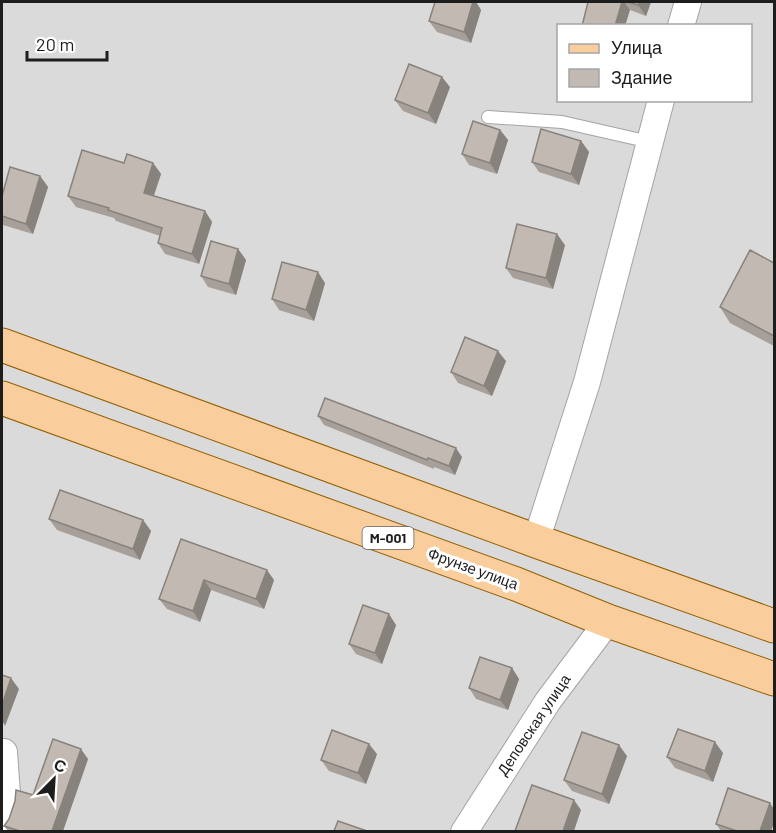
<svg xmlns="http://www.w3.org/2000/svg" width="776" height="833" viewBox="0 0 776 833" font-family="Barlow,sans-serif">
	<style>
		.residential { fill: #dbdada; fill-rule: evenodd }
		.lines { fill: none; stroke-linecap: round; stroke-linejoin: round }
		.service-casing { stroke: #a4a4a4; stroke-width: 14 }
		.minor-casing { stroke: #a4a4a4; stroke-width: 28 }
		.primary-casing { stroke: #925e03; stroke-width: 35 }
		.service { stroke: #fff; stroke-width: 12 }
		.minor { stroke: #fff; stroke-width: 26 }
		.primary { stroke: #f9ce9c; stroke-width: 33 }
		.wall { fill: #a79f99 }
		.shaded-wall { fill: #88827d }
		.building { fill: #c2b9b2; stroke: #88827d; stroke-width: 1.5 }
		.labels { text-anchor: middle; stroke-width: 6; stroke-linejoin: round; paint-order: stroke }
		.shield { fill: #fff; stroke: #616161; stroke-width: 1.5 }
		.shield-label { font-size: 14px; font-weight: bold; fill: #1d1d1d }
		.street-label { font-size: 15px; fill: #1d1d1d; stroke: #fff }
	</style>
	<rect width="100%" height="100%" fill="#eeeae3"/>
	<path class="residential" d="M2 2H774V831H2ZM558 26H750V100H558Z"/>
	<g class="lines">
		<g class="service-casing">
			<polyline id="service" points="488,117 562,122 650,142"/>
		</g>
		<g class="minor-casing">
			<g id="minor">
				<polyline points="681,26 688,2"/>
				<polyline points="536,541 587,382 661,100"/>
				<polyline points="2,825 8,807 4,752"/>
				<polyline points="464,832 548,701 608,621"/>
			</g>
		</g>
		<g class="primary-casing">
			<g id="primary">
				<polyline points="2,345 536,541 774,626"/>
				<polyline points="2,398 516,584 608,621 774,679"/>
			</g>
		</g>
		<use href="#service" class="service"/>
		<use href="#minor" class="minor"/>
		<use href="#primary" class="primary"/>
	</g>
	<g class="wall">
		<polygon points="435,2 476,2 481,10 471,43 437,32 429,21"/>
		<polygon points="588,2 651,2 646,16 630,10"/>
		<polygon points="450,87 436,124 403,111 395,100"/>
		<polygon points="500,130 508,140 497,174 469,165 462,154"/>
		<polygon points="581,141 589,152 579,185 539,172 532,162"/>
		<polygon points="124,163 153,163 161,174 154,196 205,211 212,222 199,264 165,254 158,243 160,236 116,221 114,218 76,207 68,196"/>
		<polygon points="40,176 48,187 33,234 3,225 2,223 2,196"/>
		<polygon points="565,245 553,289 513,278 506,268"/>
		<polygon points="238,249 246,260 236,295 208,287 201,276"/>
		<polygon points="774,263 774,346 730,323 720,307"/>
		<polygon points="325,283 314,321 279,310 272,299"/>
		<polygon points="506,361 492,396 458,383 451,372"/>
		<polygon points="318,416 462,457 455,475 434,467 434,469 324,425"/>
		<polygon points="49,519 143,520 151,531 140,560 57,530"/>
		<polygon points="181,539 274,580 264,609 211,590 200,622 167,609 159,599"/>
		<polygon points="396,625 382,664 356,654 349,644"/>
		<polygon points="512,668 519,679 508,710 476,699 469,688"/>
		<polygon points="723,753 713,782 675,768 667,757"/>
		<polygon points="377,754 366,784 329,771 321,760"/>
		<polygon points="627,756 609,804 572,791 564,780"/>
		<polygon points="88,759 63,831 8,831 4,826 33,795"/>
		<polygon points="774,823 771,831 721,831 716,824"/>
	</g>
	<g class="shaded-wall">
		<polygon points="473,2 476,2 481,10 471,43 464,32"/>
		<polygon points="622,2 624,2 630,10 625,26 615,26"/>
		<polygon points="639,2 651,2 646,16 638,5"/>
		<polygon points="442,77 450,87 436,124 428,113"/>
		<polygon points="500,130 508,140 497,174 490,163"/>
		<polygon points="581,141 589,152 579,185 571,174"/>
		<polygon points="153,163 161,174 151,203 144,193"/>
		<polygon points="40,176 48,187 33,234 26,224"/>
		<polygon points="205,211 212,222 199,264 192,254"/>
		<polygon points="557,234 565,245 553,289 546,278"/>
		<polygon points="238,249 246,260 236,295 229,284"/>
		<polygon points="318,272 325,283 314,321 306,310"/>
		<polygon points="498,351 506,361 492,396 484,386"/>
		<polygon points="456,448 462,457 455,475 449,466"/>
		<polygon points="143,520 151,531 140,560 133,549"/>
		<polygon points="267,570 274,580 264,609 256,599"/>
		<polygon points="204,580 211,590 200,622 193,611"/>
		<polygon points="389,614 396,625 382,664 375,653"/>
		<polygon points="512,668 519,679 508,710 500,700"/>
		<polygon points="11,678 19,689 5,726 2,720 2,705"/>
		<polygon points="715,742 723,753 713,782 705,771"/>
		<polygon points="369,744 377,754 366,784 358,773"/>
		<polygon points="619,745 627,756 609,804 602,794"/>
		<polygon points="81,749 88,759 63,831 52,831"/>
		<polygon points="574,800 581,810 574,831 563,831"/>
		<polygon points="770,803 774,809 774,823 771,831 760,831"/>
	</g>
	<g class="building">
		<polygon points="435,2 473,2 464,32 429,21"/>
		<polygon points="588,2 622,2 615,26 582,26"/>
		<polygon points="628,2 639,2 638,5"/>
		<polygon points="409,64 442,77 428,113 395,100"/>
		<polygon points="473,121 500,130 490,163 462,154"/>
		<polygon points="541,129 581,141 571,174 532,162"/>
		<polygon points="82,150 124,163 127,154 153,163 144,193 205,211 192,254 158,243 162,228 108,210 109,208 68,196"/>
		<polygon points="10,167 40,176 26,224 2,216 2,196"/>
		<polygon points="517,224 557,234 546,278 506,268"/>
		<polygon points="211,241 238,249 229,284 201,276"/>
		<polygon points="750,250 774,263 774,336 720,307"/>
		<polygon points="282,262 318,272 306,310 272,299"/>
		<polygon points="465,337 498,351 484,386 451,372"/>
		<polygon points="325,398 456,448 449,466 428,458 427,460 318,416"/>
		<polygon points="60,490 143,520 133,549 49,519"/>
		<polygon points="181,539 267,570 256,599 204,580 193,611 159,599"/>
		<polygon points="363,605 389,614 375,653 349,644"/>
		<polygon points="480,657 512,668 500,700 469,688"/>
		<polygon points="2,675 11,678 2,705"/>
		<polygon points="678,729 715,742 705,771 667,757"/>
		<polygon points="332,730 369,744 358,773 321,760"/>
		<polygon points="582,732 619,745 602,794 564,780"/>
		<polygon points="53,739 81,749 52,831 20,831 4,826 9,819 15,801 16,790 33,795"/>
		<polygon points="532,785 574,800 563,831 515,831"/>
		<polygon points="728,788 770,803 760,831 737,831 716,824"/>
		<polygon points="338,821 367,831 334,831"/>
	</g>
	<g class="labels">
		<rect class="shield" x="362.5" y="527" width="51" height="22" rx="4.5"/>
		<g class="shield-label">
			<text x="388" y="543">M-001</text>
		</g>
		<g class="street-label">
			<text transform="translate(473 569) rotate(20)" y="5">Фрунзе улица</text>
			<text transform="translate(534 725) rotate(-56)" y="5">Деповская улица</text>
		</g>
	</g>
	<rect width="776" height="833" fill="none" stroke="#1d1d1d" stroke-width="6"/>
	<rect x="557" y="24" width="195" height="78" fill="#ffffff" stroke="#a5a5a5" stroke-width="1.5"/>
	<rect x="569" y="44" width="30" height="9" fill="#f9ce9c" stroke="#a5a5a5" stroke-width="1.5"/>
	<text x="611" y="54" font-size="18" fill="#1d1d1d">Улица</text>
	<rect x="569" y="69" width="30" height="18" fill="#c2b9b2" stroke="#a5a5a5" stroke-width="1.5"/>
	<text x="611" y="84" font-size="18" fill="#1d1d1d">Здание</text>
	<g transform="translate(54 779) rotate(24)" stroke="#ffffff" stroke-width="4.5" paint-order="stroke">
	<path d="M0-4.5L10 22L0 15L-10 22Z" fill="#1d1d1d"/>
	<text y="-9" font-size="16" font-weight="bold" text-anchor="middle" fill="#1d1d1d">С</text>
	</g>
	<path d="M27 51v9h80v-9" fill="none" stroke="#1d1d1d" stroke-width="3"/>
	<text x="36" y="51" font-size="18" fill="#1d1d1d" stroke="#ffffff" stroke-width="4.5" paint-order="stroke">20 m</text>
</svg>
